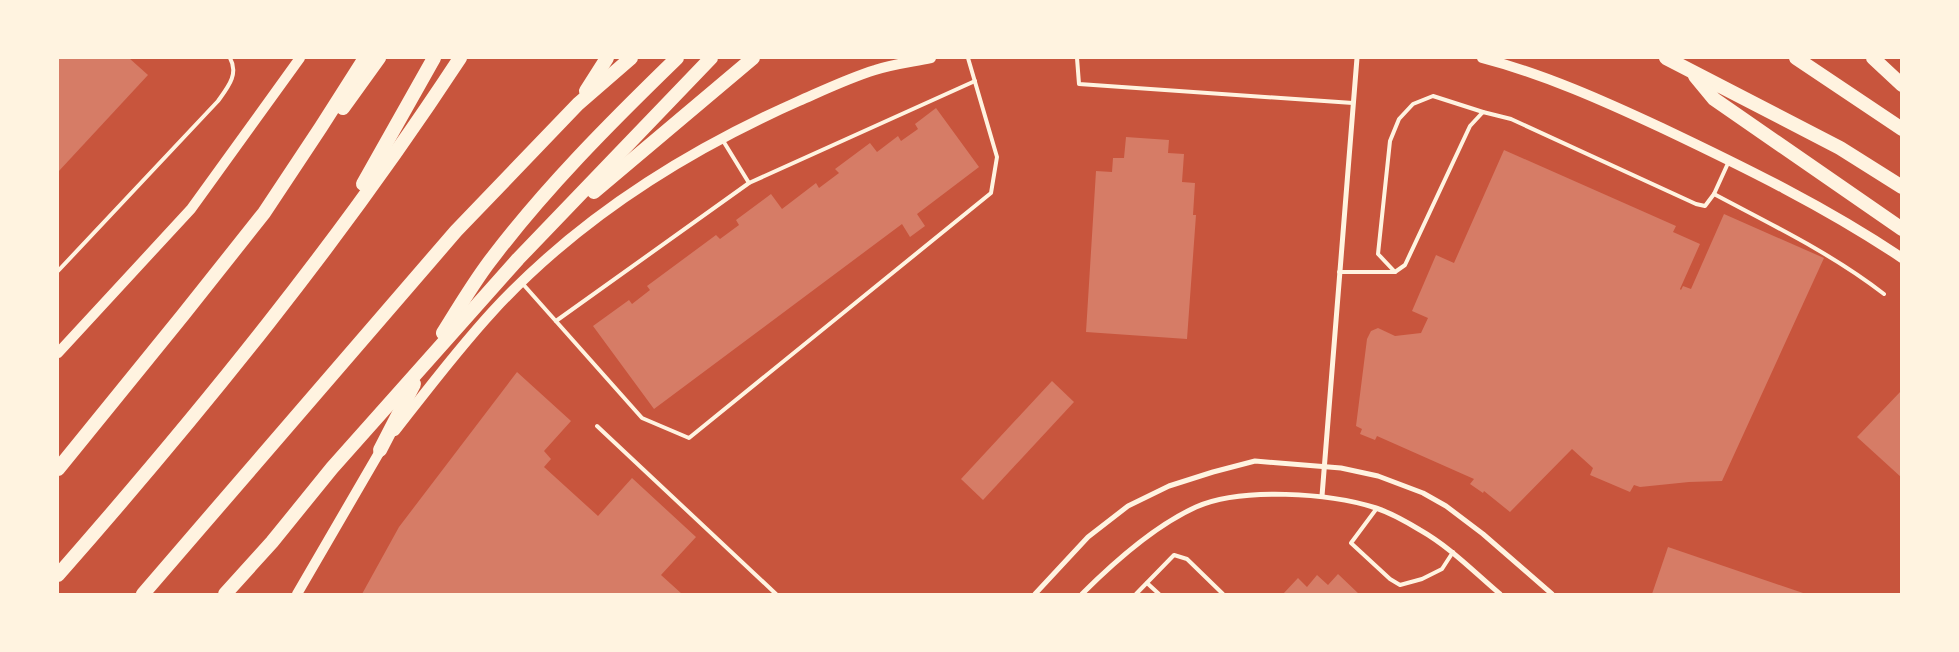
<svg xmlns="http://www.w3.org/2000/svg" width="1959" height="652" viewBox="0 0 1959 652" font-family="'DM Sans',sans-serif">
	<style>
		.building { fill: #d67c66 }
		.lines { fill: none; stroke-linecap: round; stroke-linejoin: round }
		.service { stroke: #fff3e0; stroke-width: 4 }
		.minor { stroke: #fff3e0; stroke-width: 5 }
		.secondary { stroke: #fff3e0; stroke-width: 10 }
		.motorway { stroke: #fff3e0; stroke-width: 14 }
	</style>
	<rect width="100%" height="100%" fill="#c8553d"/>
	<g class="building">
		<polygon points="58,58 129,58 148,75 58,172"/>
		<polygon points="936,108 979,167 917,214 925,226 910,237 902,224 654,409 593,326 629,300 632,304 650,290 647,286 716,235 720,239 739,225 736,220 771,194 782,209 816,183 819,188 839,173 835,169 870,143 877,152 898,136 901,141 918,129 915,124"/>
		<polygon points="1126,137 1169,140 1168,153 1184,154 1182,182 1195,183 1193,215 1196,215 1187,339 1086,332 1096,171 1112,172 1113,158 1124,158"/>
		<polygon points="1504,150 1676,226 1673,232 1700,244 1680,289 1681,290 1683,286 1691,289 1724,214 1824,258 1722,481 1689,482 1640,487 1634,485 1630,492 1590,475 1593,468 1572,449 1510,512 1484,491 1483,493 1470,484 1474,479 1377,436 1375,440 1360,434 1362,429 1356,426 1367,339 1371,331 1378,328 1395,336 1421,333 1428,318 1412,311 1436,255 1454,263"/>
		<polygon points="517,372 571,421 544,451 551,459 544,467 598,516 632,478 696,537 661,575 682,594 362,594 399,527"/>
		<polygon points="1052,381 1074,402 983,500 961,479"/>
		<polygon points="1902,390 1902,478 1857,437"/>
		<polygon points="1668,547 1806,594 1652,594"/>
		<polygon points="1338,574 1359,594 1283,594 1298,578 1307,587 1317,575 1328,585"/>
	</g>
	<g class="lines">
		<g class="service">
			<polyline points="1077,58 1079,84 1353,103"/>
			<polyline points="722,139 749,183 975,81"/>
			<path d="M1714 194C1772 225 1831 253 1884 294"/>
			<path d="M58 271 218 101C228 87 239 74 230 58"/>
			<polyline points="1339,272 1395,272 1405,265 1470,126 1483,112 1511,119 1696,204 1705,206 1714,194 1729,161"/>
			<polyline points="1395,272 1378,254 1390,141 1399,119 1413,104 1433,96 1483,112"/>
			<polyline points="522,283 642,418 689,438 991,193 997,157 968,58"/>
			<polyline points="556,321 749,183"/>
			<polyline points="597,426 776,594"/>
			<polyline points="1377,508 1351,543 1390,579 1400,585 1422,579 1442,569 1453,552"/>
			<polyline points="1147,583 1159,594"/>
			<polyline points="1136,594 1174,555 1187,559 1223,594"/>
		</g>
		<g class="minor">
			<polyline points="1322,496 1357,58"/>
			<polyline points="1035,594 1088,537 1128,506 1169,486 1213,472 1255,461 1341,468 1378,476 1423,493 1446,506 1483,534 1552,594"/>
			<path d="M1082 594C1114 562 1154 526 1196 507 1241 487 1330 493 1376 508 1391 513 1407 522 1420 530 1450 547 1474 572 1500 594"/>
		</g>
		<g class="secondary">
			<path d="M1482 58C1544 74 1604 101 1662 128 1744 167 1826 207 1902 258"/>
			<polyline points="58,353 191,209 300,58"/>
			<path d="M395 431C427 390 458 349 493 311 577 220 686 151 799 101 824 90 849 78 875 70 893 64 912 62 931 58"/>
			<polyline points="297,594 383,446"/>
		</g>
		<g class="motorway">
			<polyline points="1666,58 1840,148 1902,187"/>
			<polyline points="1796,58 1902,129"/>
			<polyline points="1873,58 1902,85"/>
			<polyline points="1695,76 1714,99 1902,229"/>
			<polyline points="586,91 607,58"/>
			<polyline points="343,108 379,58"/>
			<polyline points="363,184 434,58"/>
			<polyline points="594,192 753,58"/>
			<path d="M443 333C457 310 471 287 487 265 543 190 610 123 677 58"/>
			<polyline points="380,450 414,384"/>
			<polyline points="58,469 183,315 264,213 321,127 365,58"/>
			<path d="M58 575C202 411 340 241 460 58"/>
			<polyline points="143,594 456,231 578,104 631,58"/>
			<polyline points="225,594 272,542 332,468 518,259 711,58"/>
		</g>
	</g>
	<rect width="1959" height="652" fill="none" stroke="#fff3e0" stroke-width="118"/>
</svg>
